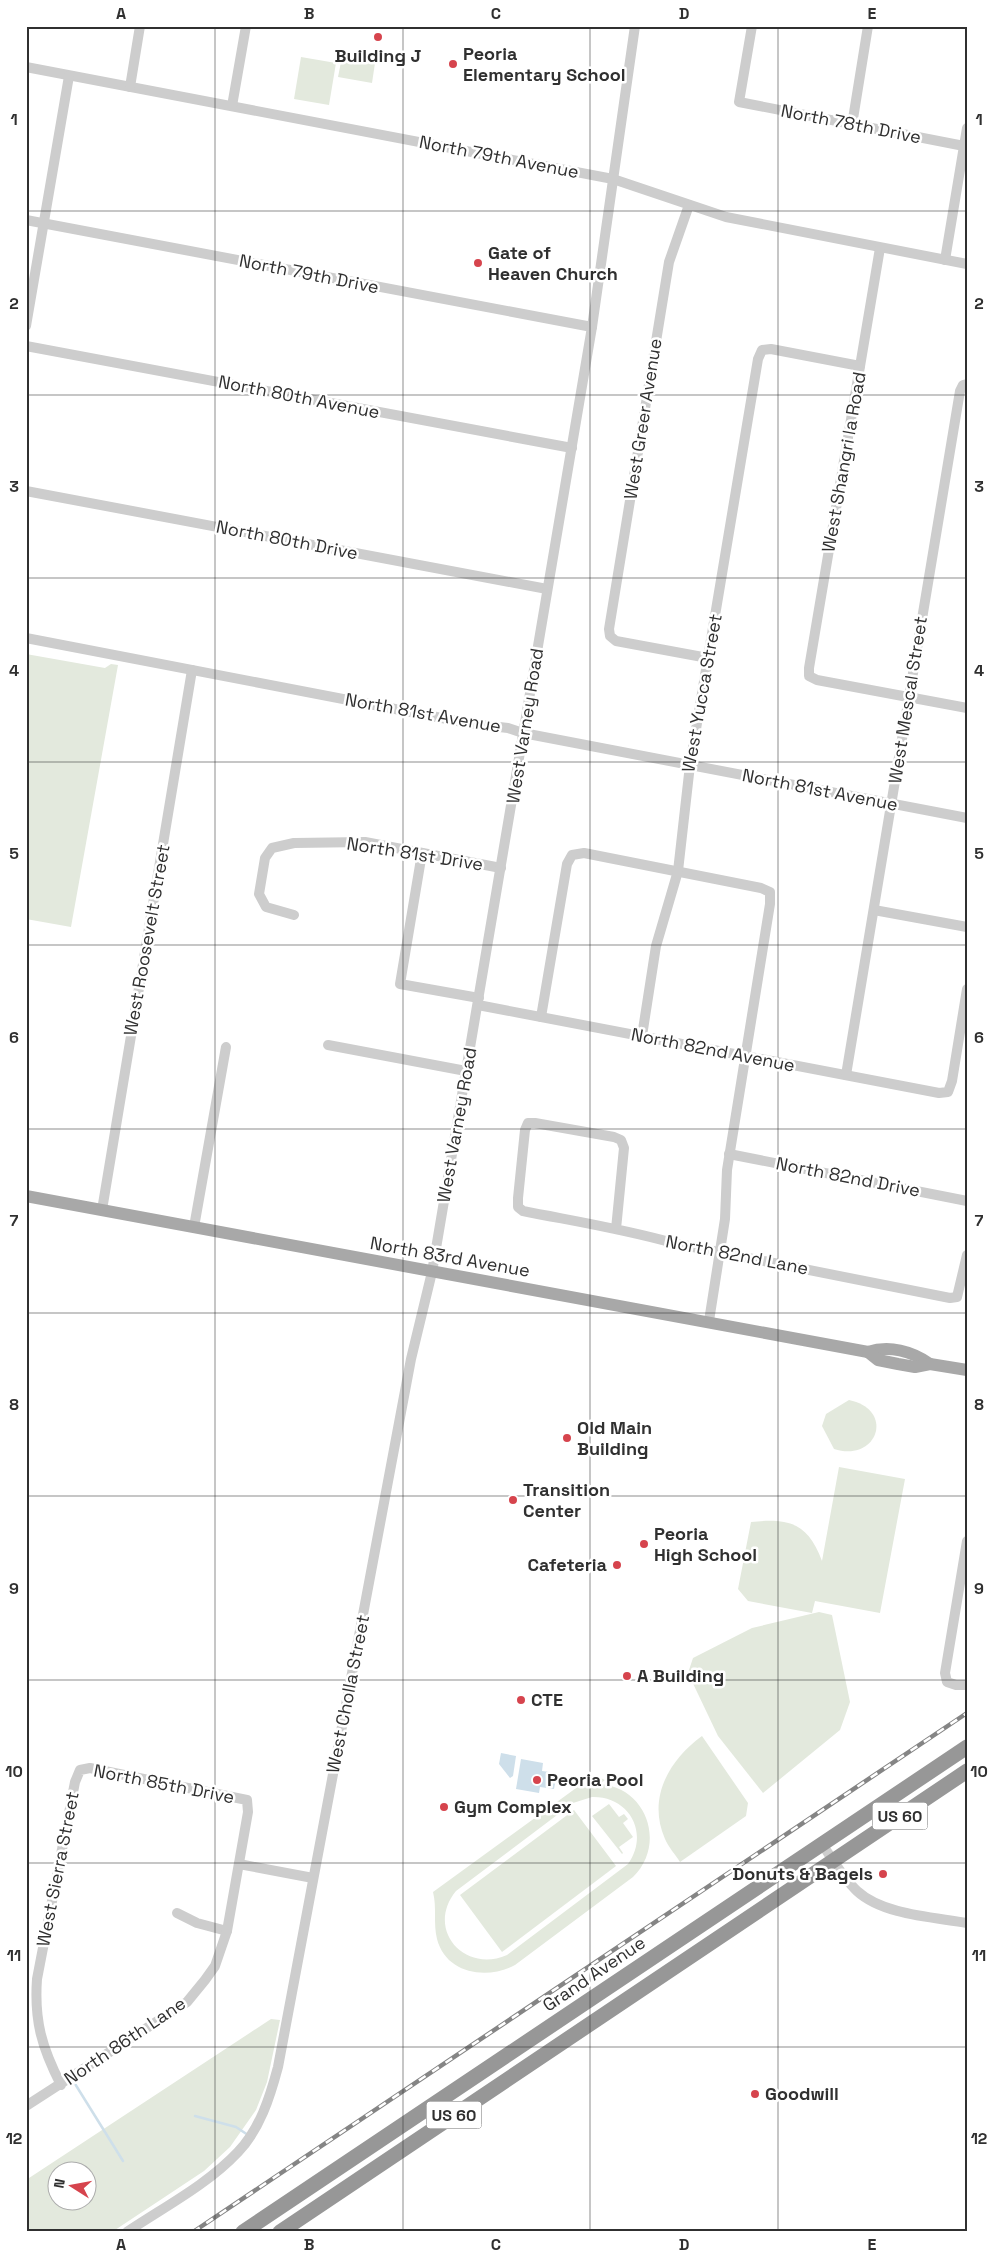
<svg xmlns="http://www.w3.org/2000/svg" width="993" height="2258" viewBox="0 0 993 2258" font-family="'Space Grotesk',sans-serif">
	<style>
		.green { fill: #e3e9dd; fill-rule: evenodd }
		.water { fill: #cedfea }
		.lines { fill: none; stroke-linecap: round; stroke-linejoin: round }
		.stream { stroke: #cedfea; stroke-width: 2.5 }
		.minor { stroke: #cdcdcd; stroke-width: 10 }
		.major { stroke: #a8a8a8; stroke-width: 12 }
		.highway { stroke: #979797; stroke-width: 15 }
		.rail-casing { stroke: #858585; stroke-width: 4.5 }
		.rail { stroke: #fff; stroke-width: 2.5; stroke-dasharray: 8; stroke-linecap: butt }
		.grid { fill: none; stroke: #303030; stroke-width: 1; stroke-opacity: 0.55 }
		.poi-dot { fill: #d6444d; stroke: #fff; stroke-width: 2 }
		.labels { text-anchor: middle; stroke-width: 5; stroke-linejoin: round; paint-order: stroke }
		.shield { fill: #fff; stroke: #6e6e6e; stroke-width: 1 }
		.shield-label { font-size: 16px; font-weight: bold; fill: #303030 }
		.poi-label { font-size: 18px; font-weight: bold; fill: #303030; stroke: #fff; text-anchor: start }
		.street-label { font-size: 18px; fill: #303030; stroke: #fff }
		.neatline { fill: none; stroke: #303030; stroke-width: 2 }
		.grid-label { font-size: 16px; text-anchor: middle; font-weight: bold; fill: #303030 }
	</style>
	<rect width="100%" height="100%" fill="#fff"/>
	<g class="green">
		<polygon points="301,57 336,63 329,105 294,99"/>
		<polygon points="342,57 375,63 372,83 338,77"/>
		<polygon points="26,654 105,668 111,664 118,665 71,927 26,919"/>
		<path d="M849 1400C896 1410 877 1463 834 1449L822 1426 826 1414Z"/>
		<path d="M839 1467 905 1479 880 1613 815 1601 812 1613 748 1601 738 1589 751 1522C789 1518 808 1523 822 1561Z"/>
		<polygon points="819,1612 832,1615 850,1702 840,1730 763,1793 718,1736 688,1673 693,1658 752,1628"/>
		<path d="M702 1736 748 1803 746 1816 680 1862C675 1854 669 1848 665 1839 647 1798 669 1760 702 1736Z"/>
		<path d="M594 1775 605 1780 600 1784C648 1788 666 1845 633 1877L515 1965C487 1980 446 1974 437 1939 433 1923 437 1908 433 1892ZM592 1797C629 1796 650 1833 628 1864L507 1955C464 1974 425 1929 456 1891L573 1803Z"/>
		<polygon points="609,1804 619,1817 624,1814 628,1819 623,1823 633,1837 619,1847 623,1853 622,1854 592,1816"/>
		<polygon points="574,1810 616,1866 502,1952 460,1895"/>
		<path d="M271 2019 280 2020 267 2082 256 2110 230 2147 204 2171 112 2232H26V2180ZM58 2170H88V2200H58Z"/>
	</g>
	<g class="water">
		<polygon points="501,1753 516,1756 513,1776 510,1778 499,1764"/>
		<polygon points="521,1759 543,1763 542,1771 557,1773 554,1789 540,1787 539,1793 516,1789"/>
	</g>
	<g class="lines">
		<g class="stream">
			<polyline points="72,2079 123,2161"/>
			<polyline points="195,2116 236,2127 248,2135"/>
		</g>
		<g class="minor">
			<polyline points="752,26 739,102 964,146"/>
			<polyline points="26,67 613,179 726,217 967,264"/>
			<polyline points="130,87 140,26"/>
			<polyline points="232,106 246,26"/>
			<polyline points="852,125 868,26"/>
			<polyline points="689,205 669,262 609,629 610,636 616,641 708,658"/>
			<polyline points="26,220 592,327"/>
			<polyline points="880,248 809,668 809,676 817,680 967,708"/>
			<polyline points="945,260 967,128"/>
			<polyline points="26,326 69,76"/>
			<polyline points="26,346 572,448"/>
			<polyline points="26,491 547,589"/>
			<polyline points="26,638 473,724 508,728 523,733 967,818"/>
			<polyline points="422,853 400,984 479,998"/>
			<polyline points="874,910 967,927"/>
			<polyline points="294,915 266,907 259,894 265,858 272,848 294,843 365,842 501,868"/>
			<polyline points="478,1005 939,1093 948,1092 952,1081 967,989"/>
			<polyline points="541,1017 567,864 572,855 584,853 761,888 770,892 770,904 727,1170 725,1219 709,1321"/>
			<polyline points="642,1036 656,946 678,871 690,765 758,359 762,350 771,349 860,366"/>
			<polyline points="328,1045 466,1071"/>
			<polyline points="846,1075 960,391 963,385 967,384"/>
			<polyline points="729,1154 967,1201"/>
			<polyline points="102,1210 192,670"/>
			<polyline points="194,1227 226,1047"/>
			<path d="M616 1229 624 1148 621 1140 614 1137 535 1123H528L525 1130 518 1198V1207L523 1211C573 1221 624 1229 673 1243L950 1298 957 1297 967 1255"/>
			<polyline points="967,1541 945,1673 947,1682 956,1685 967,1685"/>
			<path d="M822 1844C833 1860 843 1878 857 1891 883 1915 933 1917 967 1923"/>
			<polyline points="239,1864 313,1878"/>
			<polyline points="177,1913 197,1923 227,1931"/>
			<path d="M26 2106 187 2002 205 1980 215 1966 227 1931 248 1812 247 1800 90 1768 80 1770 75 1782 37 1979C34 2021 42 2048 61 2085"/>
			<path d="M127 2232C164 2207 207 2185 238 2152 260 2129 270 2097 278 2067L411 1359 432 1272 592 327 635 26"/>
		</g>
		<g class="major">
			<path d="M26 1196 868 1352C889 1345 912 1351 930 1364"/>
			<polyline points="868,1352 878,1360 898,1364 915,1367 930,1364 967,1370"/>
		</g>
		<g class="highway">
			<polyline points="243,2232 967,1747"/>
			<polyline points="280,2232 967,1771"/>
		</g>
		<g class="rail-casing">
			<polyline id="rail" points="193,2232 967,1713"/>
		</g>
		<use href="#rail" class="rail"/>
	</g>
	<path class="grid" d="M215 26V2232M403 26V2232M590 26V2232M778 26V2232M26 211H967M26 395H967M26 578H967M26 762H967M26 945H967M26 1129H967M26 1313H967M26 1496H967M26 1680H967M26 1863H967M26 2047H967"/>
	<g class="poi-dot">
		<circle cx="378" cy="37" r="5"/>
		<circle cx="453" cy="64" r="5"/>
		<circle cx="478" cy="263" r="5"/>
		<circle cx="567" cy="1438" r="5"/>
		<circle cx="513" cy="1500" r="5"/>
		<circle cx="644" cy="1544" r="5"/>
		<circle cx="617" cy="1565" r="5"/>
		<circle cx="627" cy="1676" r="5"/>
		<circle cx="521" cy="1700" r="5"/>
		<circle cx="537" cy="1780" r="5"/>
		<circle cx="444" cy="1807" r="5"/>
		<circle cx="883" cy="1874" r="5"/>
		<circle cx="755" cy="2094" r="5"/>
	</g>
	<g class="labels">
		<g class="shield">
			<rect x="872.5" y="1802.5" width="55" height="27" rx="4"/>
			<rect x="426.5" y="2101.5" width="55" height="27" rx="4"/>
		</g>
		<g class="shield-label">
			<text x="900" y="1822">US 60</text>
			<text x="454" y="2121">US 60</text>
		</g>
		<g class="poi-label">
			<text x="463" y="60">Peoria<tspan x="463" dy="21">Elementary School</tspan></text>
			<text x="378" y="62" text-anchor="middle">Building J</text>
			<text x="488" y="259">Gate of<tspan x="488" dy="21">Heaven Church</tspan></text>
			<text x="577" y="1434">Old Main<tspan x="577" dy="21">Building</tspan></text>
			<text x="523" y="1496">Transition<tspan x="523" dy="21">Center</tspan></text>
			<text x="654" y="1540">Peoria<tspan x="654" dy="21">High School</tspan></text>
			<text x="607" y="1571" text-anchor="end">Cafeteria</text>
			<text x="637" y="1682">A Building</text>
			<text x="531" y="1706">CTE</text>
			<text x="547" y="1786">Peoria Pool</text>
			<text x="454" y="1813">Gym Complex</text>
			<text x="873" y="1880" text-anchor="end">Donuts &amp; Bagels</text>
			<text x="765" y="2100">Goodwill</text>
		</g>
		<g class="street-label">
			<text transform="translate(851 124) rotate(11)" y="6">North 78th Drive</text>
			<text transform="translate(499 157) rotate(11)" y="6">North 79th Avenue</text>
			<text transform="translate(309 274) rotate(11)" y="6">North 79th Drive</text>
			<text transform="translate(299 397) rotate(11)" y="6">North 80th Avenue</text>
			<text transform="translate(643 419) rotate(-81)" y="6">West Greer Avenue</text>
			<text transform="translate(844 462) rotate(-80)" y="6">West Shangri la Road</text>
			<text transform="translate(287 540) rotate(11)" y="6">North 80th Drive</text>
			<text transform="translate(702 693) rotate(-80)" y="6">West Yucca Street</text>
			<text transform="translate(908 700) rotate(-81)" y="6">West Mescal Street</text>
			<text transform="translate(423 713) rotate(10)" y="6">North 81st Avenue</text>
			<text transform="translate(525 726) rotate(-81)" y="6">West Varney Road</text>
			<text transform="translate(820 790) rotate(11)" y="6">North 81st Avenue</text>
			<text transform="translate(415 854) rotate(9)" y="6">North 81st Drive</text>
			<text transform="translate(147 940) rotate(-80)" y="6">West Roosevelt Street</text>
			<text transform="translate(713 1050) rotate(11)" y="6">North 82nd Avenue</text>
			<text transform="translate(457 1125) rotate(-80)" y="6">West Varney Road</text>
			<text transform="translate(848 1177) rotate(11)" y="6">North 82nd Drive</text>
			<text transform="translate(737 1255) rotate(11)" y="6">North 82nd Lane</text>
			<text transform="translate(450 1257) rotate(10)" y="6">North 83rd Avenue</text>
			<text transform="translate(348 1694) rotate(-79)" y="6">West Cholla Street</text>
			<text transform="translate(164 1784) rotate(11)" y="6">North 85th Drive</text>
			<text transform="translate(58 1869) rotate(-79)" y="6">West Sierra Street</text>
			<text transform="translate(594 1974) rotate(-34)" y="6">Grand Avenue</text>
			<text transform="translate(125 2041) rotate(-34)" y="6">North 86th Lane</text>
		</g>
	</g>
	<rect width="993" height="2258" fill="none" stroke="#ffffff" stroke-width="55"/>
	<g transform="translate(72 2186) rotate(281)"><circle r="24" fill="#ffffff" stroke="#acacac"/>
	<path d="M0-4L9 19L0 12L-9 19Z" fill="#d6444d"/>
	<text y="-8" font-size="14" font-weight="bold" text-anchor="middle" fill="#303030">N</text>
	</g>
	<rect x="28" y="28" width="938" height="2202" class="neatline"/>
	<g class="grid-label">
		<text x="121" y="19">A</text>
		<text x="309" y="19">B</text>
		<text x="496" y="19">C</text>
		<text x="684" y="19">D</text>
		<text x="872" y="19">E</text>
		<text x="14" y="125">1</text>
		<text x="979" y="125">1</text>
		<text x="14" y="309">2</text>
		<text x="979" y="309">2</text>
		<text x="14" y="492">3</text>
		<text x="979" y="492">3</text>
		<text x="14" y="676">4</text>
		<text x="979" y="676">4</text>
		<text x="14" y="859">5</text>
		<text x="979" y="859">5</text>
		<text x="14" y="1043">6</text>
		<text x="979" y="1043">6</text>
		<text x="14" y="1226">7</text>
		<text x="979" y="1226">7</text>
		<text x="14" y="1410">8</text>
		<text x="979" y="1410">8</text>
		<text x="14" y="1594">9</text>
		<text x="979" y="1594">9</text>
		<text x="14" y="1777">10</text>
		<text x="979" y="1777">10</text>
		<text x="14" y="1961">11</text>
		<text x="979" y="1961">11</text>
		<text x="14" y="2144">12</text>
		<text x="979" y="2144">12</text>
		<text x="121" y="2250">A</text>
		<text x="309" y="2250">B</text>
		<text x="496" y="2250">C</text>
		<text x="684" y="2250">D</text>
		<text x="872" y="2250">E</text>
	</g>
</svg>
